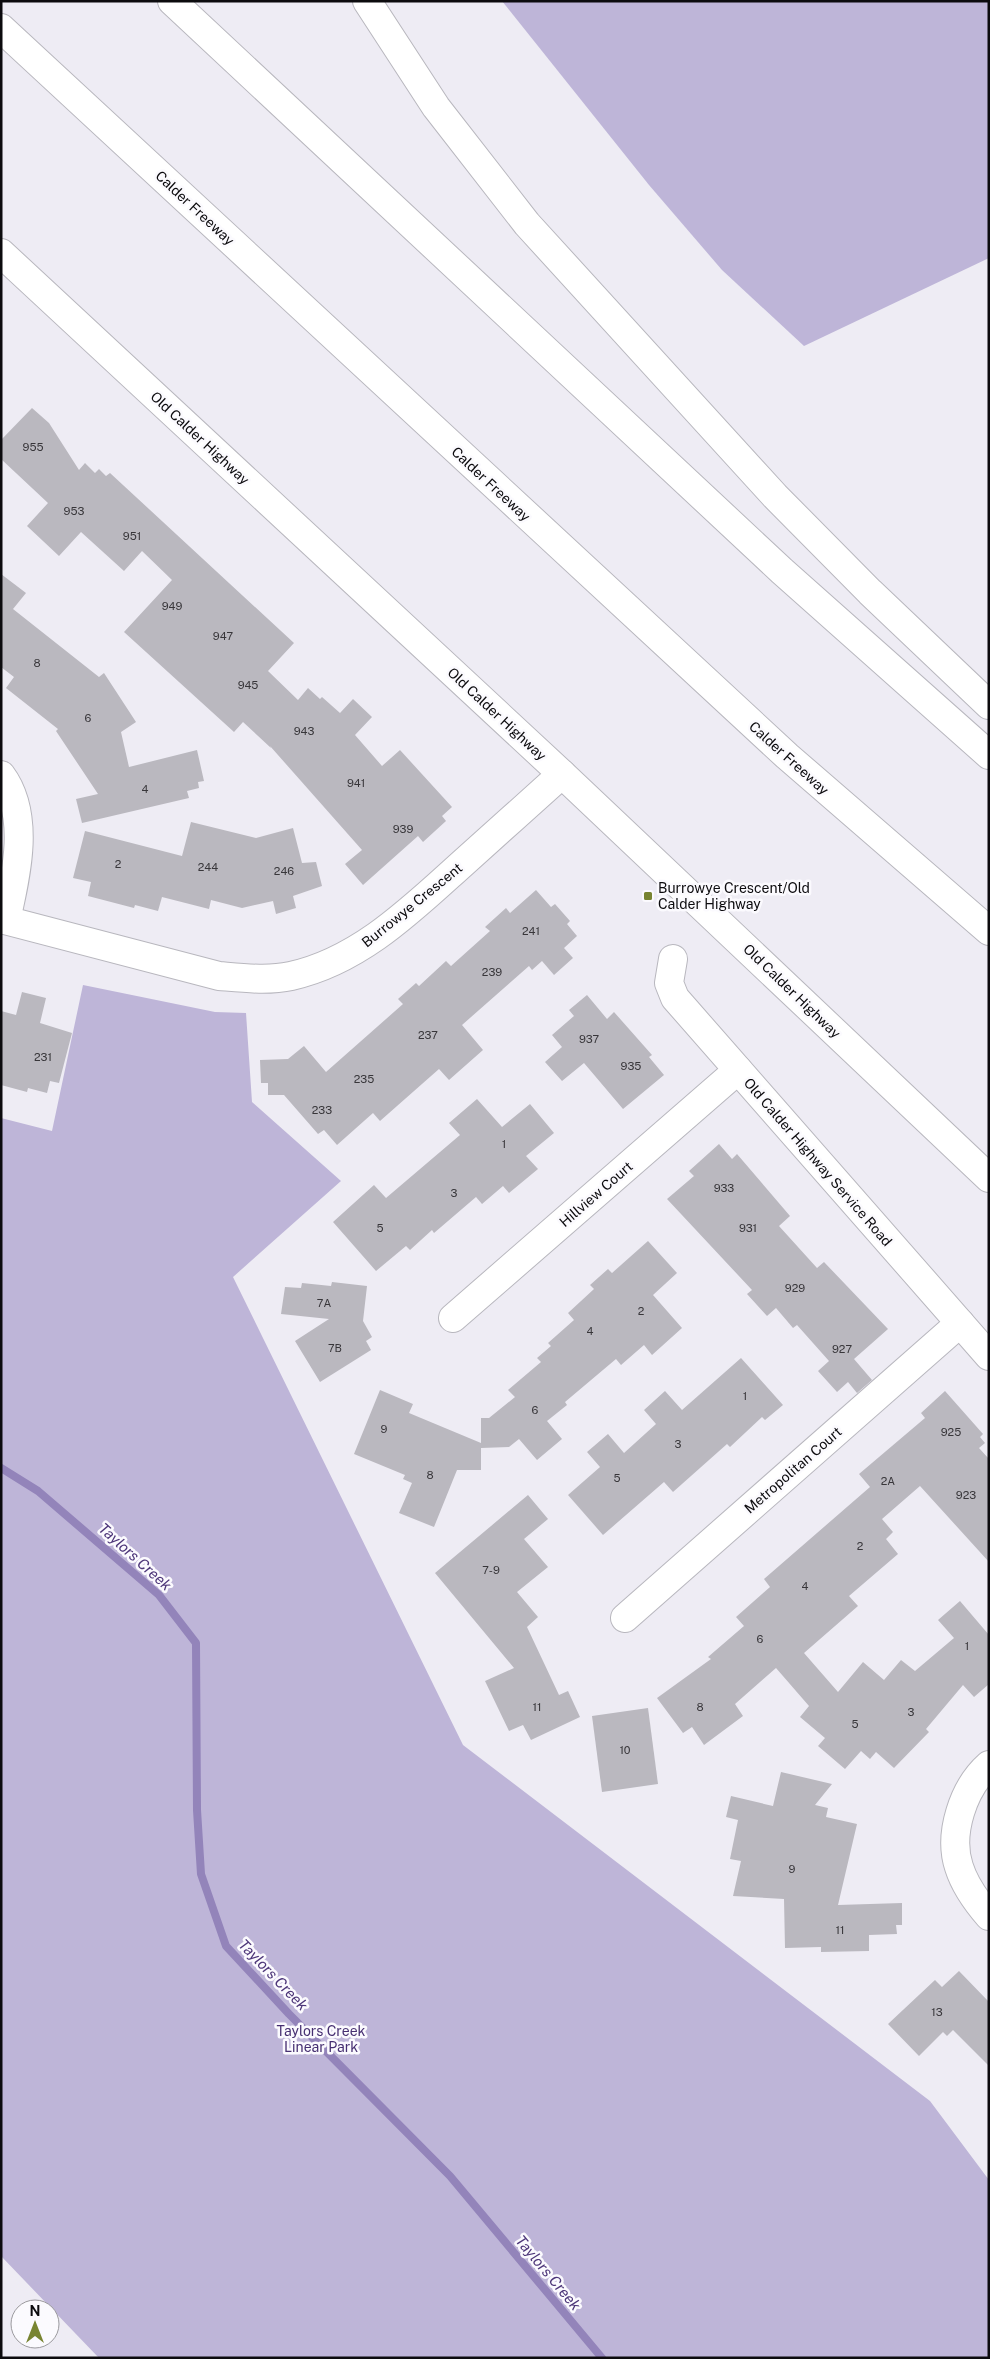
<svg xmlns="http://www.w3.org/2000/svg" width="990" height="2359" viewBox="0 0 990 2359" font-family="'Public Sans',sans-serif">
	<style>
		.green { fill: #beb5d8 }
		.lines { fill: none; stroke-linecap: round; stroke-linejoin: round }
		.stream { stroke: #9384ba; stroke-width: 8 }
		.building { fill: #bab8bf }
		.minor-casing { stroke: #b8b7be; stroke-width: 30 }
		.major-casing { stroke: #b8b7be; stroke-width: 30 }
		.highway-casing { stroke: #b8b7be; stroke-width: 30 }
		.minor { stroke: #fff; stroke-width: 28 }
		.major { stroke: #fff; stroke-width: 28 }
		.highway { stroke: #fff; stroke-width: 28 }
		.poi-dot { fill: #788431; stroke: #fbfafe; stroke-width: 2 }
		.labels { text-anchor: middle; stroke-width: 5; stroke-linejoin: round; paint-order: stroke }
		.number-label { font-size: 11px; fill: #38363a }
		.street-label { font-size: 14px; fill: #0c0b0e; stroke: #fbfafe }
		.poi-label { font-size: 14px; fill: #0c0b0e; stroke: #fbfafe; text-anchor: start }
		.park-label { font-size: 14px; fill: #462f71; stroke: #fbfafe }
		.water-label { font-size: 15px; font-style: italic; fill: #4d3679; stroke: #fbfafe }
	</style>
	<rect width="100%" height="100%" fill="#eeecf4"/>
	<g class="green">
		<polygon points="502,1 989,1 989,258 804,346 722,270 649,185"/>
		<polygon points="83,985 215,1012 246,1013 252,1102 341,1181 233,1277 463,1745 930,2101 989,2180 989,2358 99,2358 1,2256 1,1118 52,1131"/>
	</g>
	<g class="lines">
		<polyline class="stream" points="1,1468 38,1491 159,1595 196,1643 197,1810 201,1874 226,1946 289,2014 450,2176 602,2358"/>
	</g>
	<g class="building">
		<polygon points="32,408 49,423 79,470 85,463 95,473 99,469 106,476 110,473 294,643 268,671 298,700 308,688 320,699 322,697 340,713 353,699 372,717 355,735 382,766 400,750 452,807 442,816 446,821 423,842 418,836 363,885 345,864 362,850 270,746 271,748 243,722 234,732 124,632 172,580 142,551 124,571 81,532 59,556 27,526 48,503 1,459 1,440"/>
		<polygon points="1,574 26,593 13,609 99,677 104,673 136,722 121,732 129,767 197,750 204,781 198,782 199,788 187,791 189,798 82,823 76,799 98,794 56,731 58,729 6,688 14,677 1,667"/>
		<polygon points="191,822 256,838 293,828 302,863 316,862 322,886 293,896 296,908 276,914 273,901 242,908 211,900 209,909 162,897 158,911 135,905 134,908 88,896 91,882 73,878 85,831 182,856"/>
		<polygon points="536,890 551,907 555,904 570,921 567,924 577,936 564,948 573,958 554,975 542,961 532,970 529,966 462,1025 483,1050 449,1080 439,1069 380,1121 373,1113 337,1145 324,1130 318,1134 284,1095 268,1095 268,1083 261,1083 260,1060 288,1059 304,1046 326,1072 403,1004 398,999 416,983 419,986 446,961 451,966 490,931 485,927 506,908 510,913"/>
		<polygon points="22,992 46,998 40,1023 72,1033 59,1083 50,1081 47,1093 28,1088 27,1092 1,1085 1,1011 16,1015"/>
		<polygon points="587,995 607,1019 614,1012 652,1055 649,1057 664,1075 623,1109 584,1063 562,1081 545,1062 562,1047 552,1035 574,1016 569,1010"/>
		<polygon points="477,1099 502,1127 530,1104 554,1133 526,1156 538,1169 509,1193 503,1186 482,1204 476,1197 434,1233 432,1230 410,1250 406,1246 376,1271 333,1222 374,1185 386,1198 460,1135 449,1123"/>
		<polygon points="719,1144 732,1159 737,1154 790,1216 779,1226 817,1268 824,1262 888,1329 854,1359 872,1380 857,1393 848,1382 837,1392 818,1371 829,1361 797,1325 793,1328 776,1308 767,1316 747,1294 752,1290 667,1199 694,1176 689,1171"/>
		<polygon points="648,1241 677,1273 653,1295 682,1328 652,1355 644,1345 621,1365 616,1359 565,1402 567,1405 547,1421 562,1439 537,1460 519,1439 509,1447 481,1448 481,1418 489,1418 515,1397 508,1390 541,1362 537,1358 551,1346 548,1343 574,1320 568,1313 594,1289 590,1285 608,1269 612,1273"/>
		<polygon points="332,1282 367,1286 363,1321 372,1337 366,1341 371,1350 320,1382 295,1341 329,1319 281,1314 285,1287 301,1288 302,1283 331,1286"/>
		<polygon points="741,1358 783,1405 765,1420 762,1417 730,1447 727,1444 673,1492 664,1482 603,1535 568,1495 600,1467 587,1452 608,1434 624,1453 656,1424 644,1410 665,1391 682,1410"/>
		<polygon points="380,1390 413,1404 409,1413 481,1443 481,1470 457,1470 434,1527 399,1513 412,1483 403,1479 405,1475 354,1454"/>
		<polygon points="945,1391 983,1434 980,1437 985,1443 979,1448 989,1459 989,1562 920,1486 882,1519 893,1532 886,1539 898,1554 849,1596 858,1606 804,1653 838,1692 863,1662 884,1680 901,1660 915,1671 954,1638 938,1620 960,1601 989,1635 989,1684 974,1697 963,1685 926,1729 929,1732 894,1768 876,1752 870,1759 861,1751 845,1769 818,1746 825,1738 800,1717 809,1706 776,1668 735,1704 743,1716 704,1745 692,1727 683,1733 657,1698 711,1659 708,1657 744,1626 736,1617 770,1587 764,1579 870,1487 859,1474 925,1418 921,1413"/>
		<polygon points="528,1495 548,1519 524,1539 548,1567 517,1592 538,1617 527,1627 559,1695 568,1691 580,1717 531,1740 523,1725 509,1731 485,1681 514,1668 435,1573"/>
		<polygon points="648,1708 658,1784 602,1792 592,1716"/>
		<polygon points="781,1772 832,1784 815,1805 828,1808 826,1817 857,1824 838,1905 902,1903 902,1925 896,1925 897,1934 869,1935 869,1951 821,1952 821,1947 785,1948 784,1899 733,1896 741,1861 730,1859 738,1820 726,1817 731,1796 773,1806"/>
		<polygon points="959,1971 989,2002 989,2066 953,2030 947,2036 943,2032 919,2056 888,2024 935,1980 942,1987"/>
	</g>
	<g class="lines">
		<g class="minor-casing">
			<g id="minor">
				<path d="M1 775C31 815 16 876 6 920"/>
				<path d="M1 919 219 976C243 978 268 981 291 976 360 961 413 908 463 863 496 833 529 804 562 774"/>
				<polyline points="673,959 669,983 675,998 989,1356"/>
				<polyline points="453,1318 738,1070"/>
				<polyline points="625,1618 960,1323"/>
				<path d="M989 1765C963 1788 948 1834 959 1867 965 1886 976 1901 989 1916"/>
			</g>
		</g>
		<g class="major-casing">
			<polyline id="major" points="1,253 562,774 989,1178"/>
		</g>
		<g class="highway-casing">
			<g id="highway">
				<polyline points="172,1 782,571 989,755"/>
				<polyline points="367,1 436,107 527,224 775,496 870,592 989,705"/>
				<polyline points="1,28 787,756 989,931"/>
			</g>
		</g>
		<use href="#minor" class="minor"/>
		<use href="#major" class="major"/>
		<use href="#highway" class="highway"/>
	</g>
	<rect class="poi-dot" x="643" y="891" width="10" height="10" rx="2.5"/>
	<g class="labels">
		<g class="number-label">
			<text x="33" y="451">955</text>
			<text x="74" y="515">953</text>
			<text x="132" y="540">951</text>
			<text x="172" y="610">949</text>
			<text x="223" y="640">947</text>
			<text x="37" y="667">8</text>
			<text x="248" y="689">945</text>
			<text x="88" y="722">6</text>
			<text x="304" y="735">943</text>
			<text x="356" y="787">941</text>
			<text x="145" y="793">4</text>
			<text x="403" y="833">939</text>
			<text x="118" y="868">2</text>
			<text x="208" y="871">244</text>
			<text x="284" y="875">246</text>
			<text x="531" y="935">241</text>
			<text x="492" y="976">239</text>
			<text x="428" y="1039">237</text>
			<text x="589" y="1043">937</text>
			<text x="43" y="1061">231</text>
			<text x="631" y="1070">935</text>
			<text x="364" y="1083">235</text>
			<text x="322" y="1114">233</text>
			<text x="504" y="1148">1</text>
			<text x="724" y="1192">933</text>
			<text x="454" y="1197">3</text>
			<text x="380" y="1232">5</text>
			<text x="748" y="1232">931</text>
			<text x="795" y="1292">929</text>
			<text x="324" y="1307">7A</text>
			<text x="641" y="1315">2</text>
			<text x="590" y="1335">4</text>
			<text x="335" y="1352">7B</text>
			<text x="842" y="1353">927</text>
			<text x="745" y="1400">1</text>
			<text x="535" y="1414">6</text>
			<text x="384" y="1433">9</text>
			<text x="951" y="1436">925</text>
			<text x="678" y="1448">3</text>
			<text x="430" y="1479">8</text>
			<text x="617" y="1482">5</text>
			<text x="888" y="1485">2A</text>
			<text x="966" y="1499">923</text>
			<text x="860" y="1550">2</text>
			<text x="491" y="1574">7-9</text>
			<text x="805" y="1590">4</text>
			<text x="760" y="1643">6</text>
			<text x="967" y="1650">1</text>
			<text x="537" y="1711">11</text>
			<text x="700" y="1711">8</text>
			<text x="911" y="1716">3</text>
			<text x="855" y="1728">5</text>
			<text x="625" y="1754">10</text>
			<text x="792" y="1873">9</text>
			<text x="840" y="1934">11</text>
			<text x="937" y="2016">13</text>
		</g>
		<g class="street-label">
			<text transform="translate(195 208) rotate(43)" y="5">Calder Freeway</text>
			<text transform="translate(200 438) rotate(43)" y="5">Old Calder Highway</text>
			<text transform="translate(491 484) rotate(43)" y="5">Calder Freeway</text>
			<text transform="translate(497 714) rotate(43)" y="5">Old Calder Highway</text>
			<text transform="translate(789 758) rotate(42)" y="5">Calder Freeway</text>
			<text transform="translate(412 905) rotate(-39)" y="5">Burrowye Crescent</text>
			<text transform="translate(792 991) rotate(44)" y="5">Old Calder Highway</text>
			<text transform="translate(818 1162) rotate(49)" y="5">Old Calder Highway Service Road</text>
			<text transform="translate(596 1194) rotate(-41)" y="5">Hillview Court</text>
			<text transform="translate(793 1470) rotate(-41)" y="5">Metropolitan Court</text>
		</g>
		<g class="poi-label">
			<text x="658" y="893">Burrowye Crescent/Old<tspan x="658" dy="16">Calder Highway</tspan></text>
		</g>
		<g class="park-label">
			<text x="321" y="2036">Taylors Creek<tspan x="321" dy="16">Linear Park</tspan></text>
		</g>
		<g class="water-label">
			<text transform="translate(135 1557) rotate(42)" y="5">Taylors Creek</text>
			<text transform="translate(273 1975) rotate(46)" y="5">Taylors Creek</text>
			<text transform="translate(548 2273) rotate(50)" y="5">Taylors Creek</text>
		</g>
	</g>
	<rect width="990" height="2359" fill="none" stroke="#0c0b0e" stroke-width="5"/>
	<g transform="translate(35 2324)"><circle r="24" fill="#fbfafe" stroke="#9b9a9e"/>
	<path d="M0-4L9 19L0 12L-9 19Z" fill="#788431"/>
	<text y="-8" font-size="14" font-weight="bold" text-anchor="middle" fill="#0c0b0e">N</text>
	</g>
</svg>
